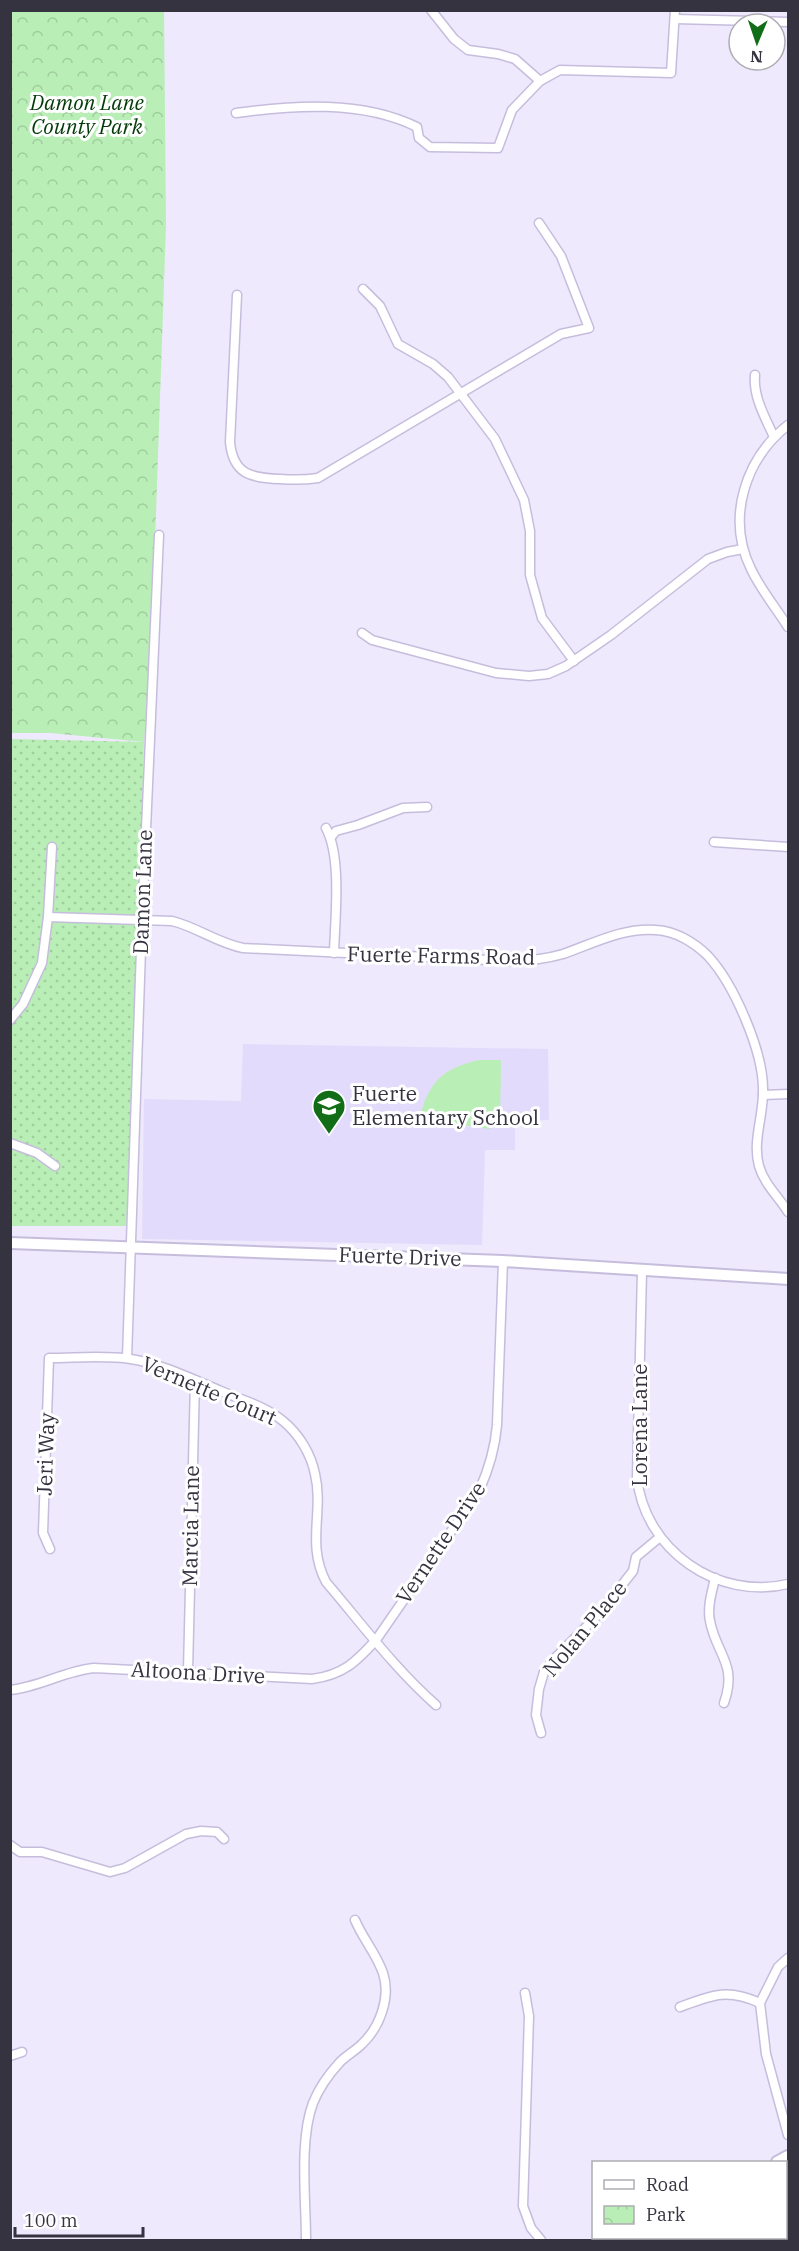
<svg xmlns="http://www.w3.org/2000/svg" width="799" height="2251" viewBox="0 0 799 2251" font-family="'IBM Plex Serif',serif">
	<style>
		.built { fill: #e3dbfb }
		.grass { fill: url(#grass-dots) }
		.park { fill: url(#park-crowns) }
		.garden { fill: #b9eeb6 }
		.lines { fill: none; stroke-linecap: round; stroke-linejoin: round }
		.minor-casing { stroke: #c6bddd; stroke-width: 11 }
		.tertiary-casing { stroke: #c6bddd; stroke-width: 14 }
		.minor { stroke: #fff; stroke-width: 8 }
		.tertiary { stroke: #fff; stroke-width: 10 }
		.labels { text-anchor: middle; stroke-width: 6; stroke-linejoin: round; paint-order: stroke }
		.park-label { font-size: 21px; font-style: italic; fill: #023906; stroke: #fff }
		.street-label { font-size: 21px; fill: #363340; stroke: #fff }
		.poi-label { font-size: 21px; fill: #363340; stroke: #fff; text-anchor: start }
	</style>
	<defs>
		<pattern id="grass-dots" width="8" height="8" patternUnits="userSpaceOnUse" patternTransform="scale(1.5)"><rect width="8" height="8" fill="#b9eeb6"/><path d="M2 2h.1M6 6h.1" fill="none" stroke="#a0cd9e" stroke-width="1.8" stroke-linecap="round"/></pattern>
		<pattern id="park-crowns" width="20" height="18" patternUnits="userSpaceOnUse" patternTransform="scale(1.5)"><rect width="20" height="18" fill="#b9eeb6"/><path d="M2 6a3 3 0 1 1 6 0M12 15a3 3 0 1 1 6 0" fill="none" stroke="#a0cd9e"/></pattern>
	</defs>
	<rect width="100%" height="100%" fill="#eee9fd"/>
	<polygon class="built" points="243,1044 548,1049 549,1120 515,1121 515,1150 485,1150 482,1245 142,1239 144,1099 241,1101"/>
	<polygon class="grass" points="11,739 144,742 131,1226 11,1226"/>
	<polygon class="park" points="10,11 164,11 166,225 151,658 144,742 51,733 11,733"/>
	<path class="garden" d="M479 1060H501L500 1120 490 1129 419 1119C429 1082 441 1069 479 1060Z"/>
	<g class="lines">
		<g class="minor-casing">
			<g id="minor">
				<polyline points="431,10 454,39 468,50 498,54 515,59 540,81"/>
				<polyline points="675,19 788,22"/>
				<path d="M236 113C294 105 362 100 417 127L419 138 430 147 498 148 512 110 540 81 560 70 671 73 675 10"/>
				<polyline points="363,289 380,306 398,344 433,364 448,377 495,439 524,500 530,531 530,575 542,618 574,661"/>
				<path d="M237 295 230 442C233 475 252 478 280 479 293 480 305 480 318 478L561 334 589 328 561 256 539 223"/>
				<path d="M755 375C753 397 765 417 774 437"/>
				<path d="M788 425C745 459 726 518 751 569 761 590 776 608 788 627"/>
				<polyline points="362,633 372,640 496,673 529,676 548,674 566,666 611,635 708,559 727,552 743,549"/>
				<path d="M326 828C342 858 335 918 334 953"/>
				<polyline points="331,837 336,831 358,825 403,808 427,807"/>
				<polyline points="714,842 788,847"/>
				<path d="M48 917 172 921C197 927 217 943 243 948L509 961C527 961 546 959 563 954 592 944 624 927 656 930 675 931 694 942 708 956 734 984 763 1051 763 1089 764 1115 752 1141 759 1166 764 1184 779 1197 788 1212"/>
				<polyline points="10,1020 23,1004 42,963 48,917 52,847"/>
				<polyline points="763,1095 788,1094"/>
				<polyline points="10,1143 37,1153 55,1166"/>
				<path d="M642 1271 637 1477C644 1550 718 1601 788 1584"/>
				<polyline points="127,1358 142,920 159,535"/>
				<path d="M50 1549 43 1533 49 1358C76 1358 105 1355 131 1359 162 1364 192 1379 221 1391 242 1400 265 1406 283 1421 299 1434 311 1454 315 1474 324 1512 306 1544 326 1582 361 1623 395 1669 436 1705"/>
				<path d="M715 1578C712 1592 707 1607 710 1621 716 1654 738 1664 724 1703"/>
				<polyline points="188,1671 195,1380"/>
				<path d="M10 1690C40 1687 64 1671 94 1668L312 1679C343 1675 356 1662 376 1640L479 1491C489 1469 495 1449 497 1425L503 1261"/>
				<polyline points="541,1733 536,1715 539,1689 544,1672 555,1658 600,1613 633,1571 636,1557 660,1537"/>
				<polyline points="10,1845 20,1852 42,1852 110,1872 125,1868 186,1834 201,1831 217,1832 224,1839"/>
				<polyline points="788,1958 778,1967 760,2003 766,2054 788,2135"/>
				<polyline points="525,1993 529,2016 523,2206 531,2228 541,2240"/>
				<path d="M680 2007C712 1995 727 1988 760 2003"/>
				<polyline points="10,2056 22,2052"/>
				<polyline points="786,2208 788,2214"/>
				<path d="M306 2240C306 2200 299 2140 313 2103 319 2088 329 2074 340 2062 347 2055 355 2051 362 2044 380 2027 391 1997 383 1973 376 1953 363 1939 355 1920"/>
			</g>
		</g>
		<g class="tertiary-casing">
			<g id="tertiary">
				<polyline points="10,1243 503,1261 788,1279"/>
				<polyline points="777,2162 788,2156"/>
				<polyline points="629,2240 641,2238"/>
			</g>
		</g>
		<use href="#minor" class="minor"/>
		<use href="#tertiary" class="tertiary"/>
	</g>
	<defs>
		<g id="school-pin" transform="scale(1.725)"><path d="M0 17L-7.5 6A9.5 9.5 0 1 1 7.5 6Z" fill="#116d18" stroke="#fff"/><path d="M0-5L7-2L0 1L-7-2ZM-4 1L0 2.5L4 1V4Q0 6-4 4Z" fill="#fff"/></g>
	</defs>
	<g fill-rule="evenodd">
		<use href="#school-pin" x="329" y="1106"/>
	</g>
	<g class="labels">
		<g class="park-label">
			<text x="87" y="110">Damon Lane<tspan x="87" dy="24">County Park</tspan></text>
		</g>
		<g class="street-label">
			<text transform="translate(143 892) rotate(-88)" y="7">Damon Lane</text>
			<text transform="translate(441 956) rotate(1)" y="7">Fuerte Farms Road</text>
			<text transform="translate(400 1257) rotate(2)" y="7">Fuerte Drive</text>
			<text transform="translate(209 1391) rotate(23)" y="7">Vernette Court</text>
			<text transform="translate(640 1425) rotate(-90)" y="7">Lorena Lane</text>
			<text transform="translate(46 1454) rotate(-88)" y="7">Jeri Way</text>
			<text transform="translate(191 1526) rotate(-89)" y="7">Marcia Lane</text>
			<text transform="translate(441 1543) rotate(-56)" y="7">Vernette Drive</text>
			<text transform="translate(585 1629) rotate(-50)" y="7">Nolan Place</text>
			<text transform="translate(198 1673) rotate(3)" y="7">Altoona Drive</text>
		</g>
		<g class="poi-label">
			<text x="352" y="1101">Fuerte<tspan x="352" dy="24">Elementary School</tspan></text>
		</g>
	</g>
	<rect width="799" height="2251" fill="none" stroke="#363340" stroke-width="24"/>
	<rect x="592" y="2161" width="195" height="78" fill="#ffffff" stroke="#afadb3" stroke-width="1.5"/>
	<rect x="604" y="2180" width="30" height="9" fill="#ffffff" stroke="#afadb3" stroke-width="1.5"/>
	<text x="646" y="2191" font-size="18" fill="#363340">Road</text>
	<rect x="604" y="2206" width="30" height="18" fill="url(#park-crowns)" stroke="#afadb3" stroke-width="1.5"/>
	<text x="646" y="2221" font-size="18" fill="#363340">Park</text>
	<g transform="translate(757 42) rotate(182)"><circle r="28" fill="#ffffff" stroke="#afadb3" stroke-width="1.5"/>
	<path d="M0-4.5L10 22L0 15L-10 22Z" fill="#116d18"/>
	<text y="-9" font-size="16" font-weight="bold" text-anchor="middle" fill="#363340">N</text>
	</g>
	<path d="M15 2227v9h128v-9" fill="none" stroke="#363340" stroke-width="3"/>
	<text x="24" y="2227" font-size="18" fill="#363340" stroke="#ffffff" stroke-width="4.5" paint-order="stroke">100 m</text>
</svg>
